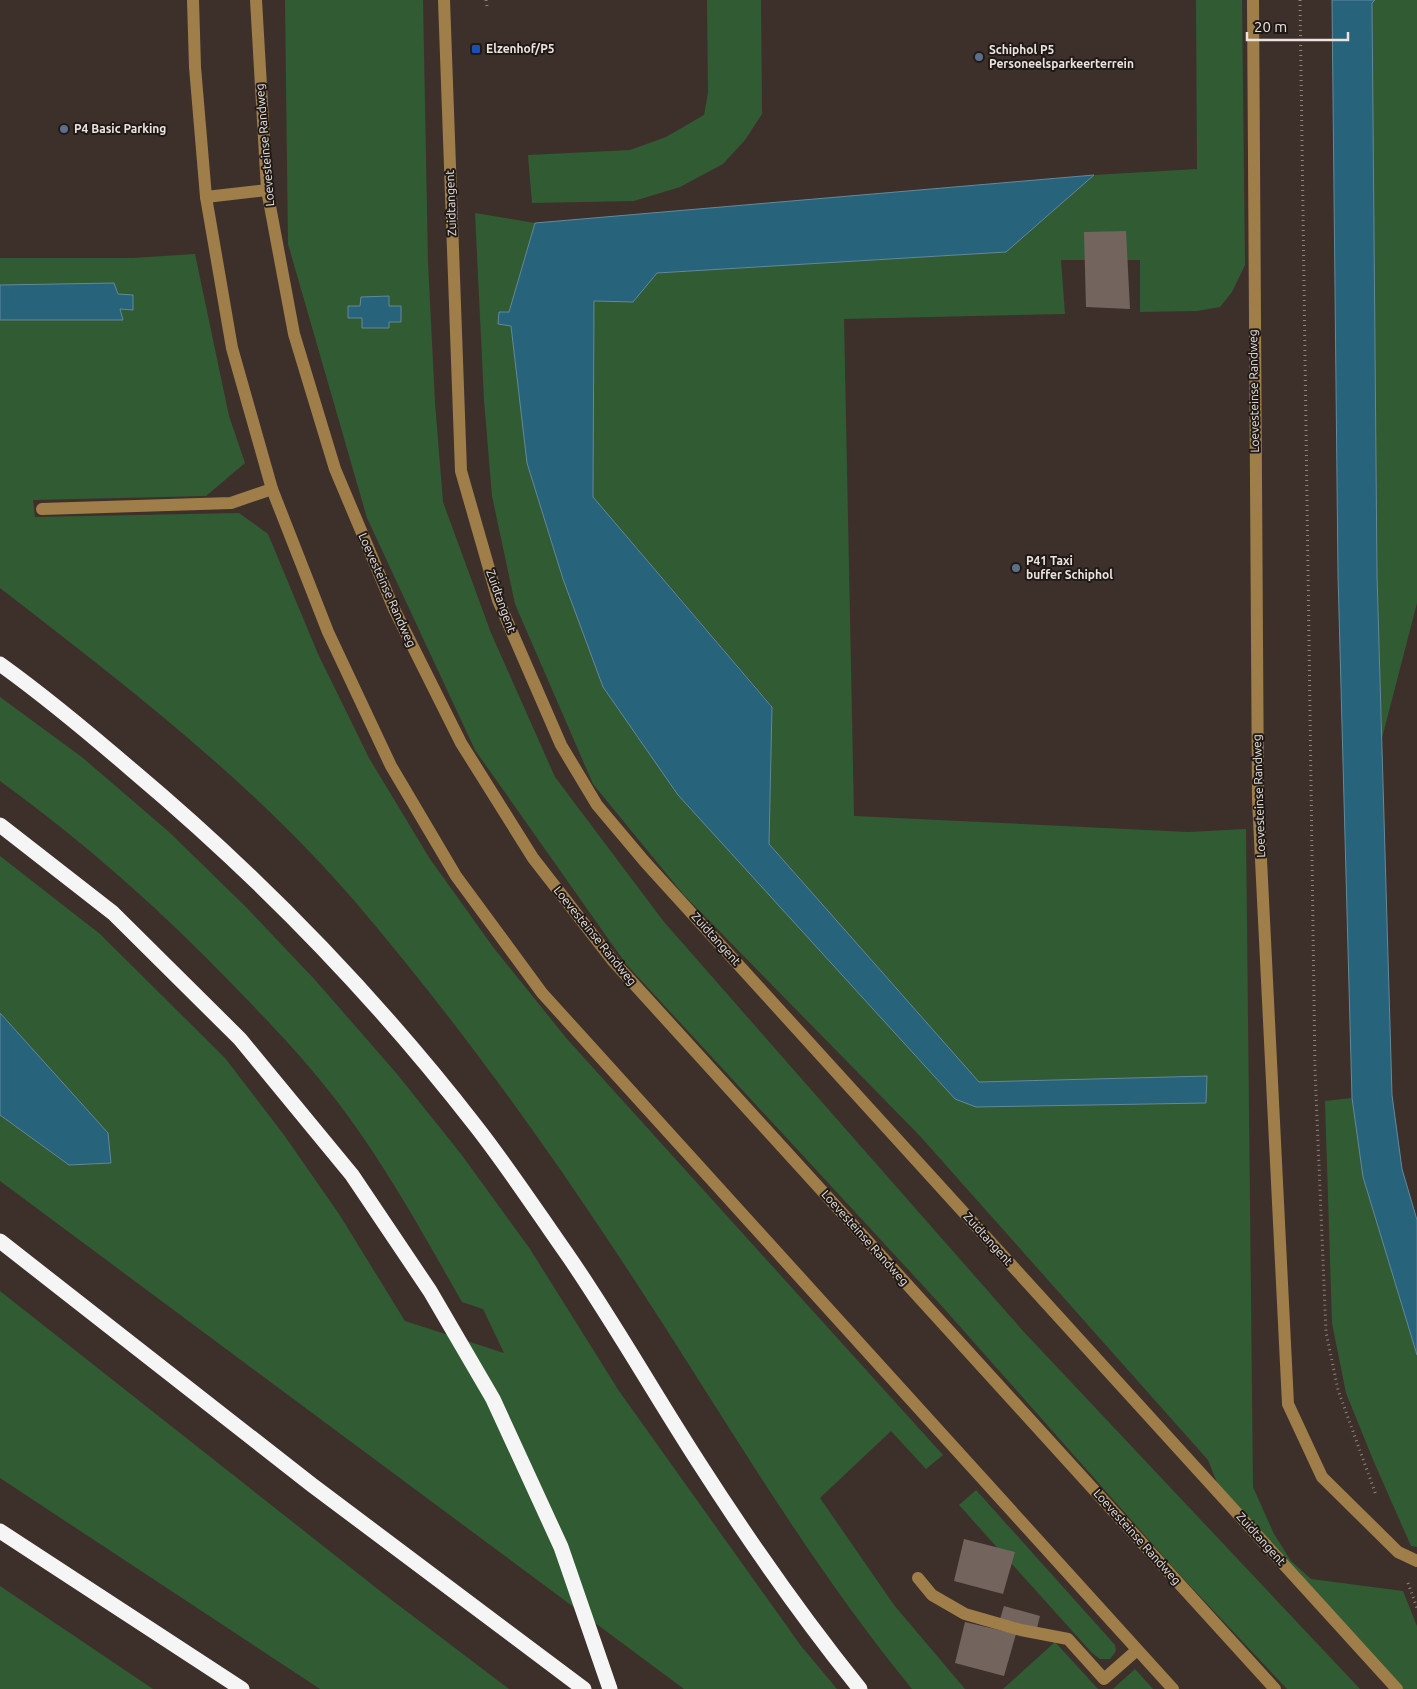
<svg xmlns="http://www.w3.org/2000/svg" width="1417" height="1689" viewBox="0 0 1417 1689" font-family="Ubuntu,sans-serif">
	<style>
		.green { fill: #315b33 }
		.water { fill: #28637c; stroke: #63899a }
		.building { fill: #73645e }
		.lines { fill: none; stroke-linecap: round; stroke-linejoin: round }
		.path { stroke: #8f837f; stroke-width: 3; stroke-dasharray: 1 4; stroke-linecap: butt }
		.minor { stroke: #a07e4a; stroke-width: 12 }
		.highway { stroke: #f5f5f5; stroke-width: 15 }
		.transit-dot { fill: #1a4fb4; stroke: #201a17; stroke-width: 2 }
		.service-dot { fill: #5c6f8a; stroke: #201a17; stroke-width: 2 }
		.labels { text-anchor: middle; stroke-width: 4; stroke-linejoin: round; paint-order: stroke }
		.poi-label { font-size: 12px; font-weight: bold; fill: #ece3df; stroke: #201a17; text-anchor: start }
		.street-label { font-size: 12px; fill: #ece3df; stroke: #201a17 }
	</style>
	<rect width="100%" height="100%" fill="#3d302b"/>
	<g class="green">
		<polygon points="285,0 423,0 428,262 435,403 443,502 491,633 555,777 664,922 1023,1331 1360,1689 1287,1689 1179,1574 940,1304 626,964 475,750 367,518 288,244"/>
		<polygon points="707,0 761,0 762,114 745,140 723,164 680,187 634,201 532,203 528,155 630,150 666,137 704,115 708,93"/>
		<polygon points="1196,0 1242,0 1245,265 1232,292 1220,307 1197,311 1140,312 1140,260 1061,260 1065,314 844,319 854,816 1188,832 1246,829 1253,1487 1274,1534 1291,1561 1311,1579 1403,1591 1417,1626 1417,1689 1403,1689 1224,1500 1208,1460 919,1135 683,894 593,784 515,604 492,496 484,400 475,213 535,223 509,312 499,312 511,326 527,463 563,579 603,687 955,1099 1207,1076 979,1082 769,844 772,706 593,497 594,301 633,302 657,273 1006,252 1094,175 1197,169"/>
		<polygon points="1375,0 1417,0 1417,603 1382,738 1377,575 1372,2"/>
		<path d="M195 254 229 416 245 463 206 496 33 500 35 517 239 513 268 534 318 654 369 758 430 859 493 947 567 1039 943 1455 926 1469 891 1431 820 1498 894 1605 965 1689H912C799 1551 711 1394 612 1246 534 1128 449 1012 357 904 254 783 125 685 0 588V258H132Z"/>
		<path d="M0 697 83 758 169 832 246 907 316 981 397 1074 461 1154 530 1249 619 1391 801 1646 837 1689H684L0 1181V1115L69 1165 111 1163 108 1133 0 1013V856L100 934 225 1058 284 1135 339 1214 405 1321 504 1353 483 1309 462 1302C426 1239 391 1175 348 1116 314 1069 273 1026 233 985 161 910 84 842 0 781Z"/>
		<polygon points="1352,1098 1363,1177 1417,1355 1417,1547 1411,1546 1374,1462 1346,1393 1332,1323 1325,1101"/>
		<polygon points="0,1291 389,1598 509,1689 320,1689 0,1478"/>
		<polygon points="976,1490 1115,1645 1116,1651 1110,1659 1100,1659 1092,1653 959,1505"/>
		<polygon points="0,1586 153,1689 0,1689"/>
		<polygon points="1055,1642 1098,1689 1003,1689"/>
		<polygon points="1135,1669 1153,1689 1113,1689"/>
	</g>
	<g class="water">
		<polygon points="1332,0 1375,0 1372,3 1377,575 1392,1095 1402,1169 1417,1220 1417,1355 1363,1177 1352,1098 1338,575"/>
		<polygon points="1094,175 1006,252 657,273 633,302 594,301 593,497 772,707 769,844 979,1082 1207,1076 1206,1103 976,1107 955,1099 678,795 603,687 563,579 527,463 511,326 498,324 499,312 509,312 535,223"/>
		<polygon points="114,283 118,294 133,295 133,310 120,309 123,320 0,320 0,285"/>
		<polygon points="389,296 389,306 401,306 401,322 389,322 389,328 362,328 362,318 348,318 348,306 360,306 361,297"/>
		<polygon points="0,1013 108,1133 111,1163 69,1165 0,1115"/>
	</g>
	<g class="building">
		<polygon points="1126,231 1130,309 1086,307 1084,232"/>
		<polygon points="964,1539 1015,1552 1003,1594 954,1581"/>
		<polygon points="1004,1606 1040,1616 1037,1628 1000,1619"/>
		<polygon points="965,1622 1016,1634 1004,1676 955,1663"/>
	</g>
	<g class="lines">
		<g class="path">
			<polyline points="486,0 487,6"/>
			<polyline points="1300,0 1315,1070 1326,1332 1338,1390 1376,1495"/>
			<polyline points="1408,1583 1417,1608"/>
		</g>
		<g class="minor">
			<polyline points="193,0 195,67 206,197 232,348 272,489 328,632 391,766 456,876 542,993 1173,1689"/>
			<polyline points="256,0 267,190 294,334 335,469 394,609 461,743 533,858 613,961 1275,1689"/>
			<polyline points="444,0 461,471 498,600 561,745 597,805 645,862 1397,1689"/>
			<polyline points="1253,0 1258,799 1288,1404 1322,1477 1398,1552 1417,1561"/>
			<polyline points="206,197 267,190"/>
			<polyline points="42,509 231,503 272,489"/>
			<polyline points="918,1578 932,1595 965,1614 1021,1630 1068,1639 1104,1679 1137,1650"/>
		</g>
		<g class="highway">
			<path d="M0 664C46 697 89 733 132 770 258 876 374 995 475 1125 508 1167 538 1213 569 1257 615 1324 655 1395 699 1463 749 1541 802 1617 860 1689"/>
			<polyline points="0,825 113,913 240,1039 352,1175 430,1291 493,1399 561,1547 610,1689"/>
			<polyline points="0,1241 312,1485 584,1689"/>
			<polyline points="0,1531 242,1689"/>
		</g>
	</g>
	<rect class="transit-dot" x="471" y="44" width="10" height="10" rx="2.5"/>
	<g class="service-dot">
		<circle cx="979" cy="57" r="5"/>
		<circle cx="64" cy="129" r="5"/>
		<circle cx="1016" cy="568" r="5"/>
	</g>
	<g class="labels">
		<g class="poi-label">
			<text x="486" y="53">Elzenhof/P5</text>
			<text x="989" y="54">Schiphol P5<tspan x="989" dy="14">Personeelsparkeerterrein</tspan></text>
			<text x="74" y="133">P4 Basic Parking</text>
			<text x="1026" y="565">P41 Taxi<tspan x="1026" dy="14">buffer Schiphol</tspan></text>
		</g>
		<g class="street-label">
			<text transform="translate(265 145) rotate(-95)" y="4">Loevesteinse Randweg</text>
			<text transform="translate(451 203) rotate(-92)" y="4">Zuidtangent</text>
			<text transform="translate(1254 391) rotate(-91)" y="4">Loevesteinse Randweg</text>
			<text transform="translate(387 590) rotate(66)" y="4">Loevesteinse Randweg</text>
			<text transform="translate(501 601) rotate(70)" y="4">Zuidtangent</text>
			<text transform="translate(1259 796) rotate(-92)" y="4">Loevesteinse Randweg</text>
			<text transform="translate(595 936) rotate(51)" y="4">Loevesteinse Randweg</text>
			<text transform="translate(716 939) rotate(48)" y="4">Zuidtangent</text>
			<text transform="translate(865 1238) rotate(48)" y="4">Loevesteinse Randweg</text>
			<text transform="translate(988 1239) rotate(48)" y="4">Zuidtangent</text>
			<text transform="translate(1137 1537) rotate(48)" y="4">Loevesteinse Randweg</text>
			<text transform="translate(1261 1539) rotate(48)" y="4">Zuidtangent</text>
		</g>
	</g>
	<path d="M1247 32v8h101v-8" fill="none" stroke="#ece3df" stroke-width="2.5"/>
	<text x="1254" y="32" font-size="15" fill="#ece3df" stroke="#201a17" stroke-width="4" paint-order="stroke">20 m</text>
</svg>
